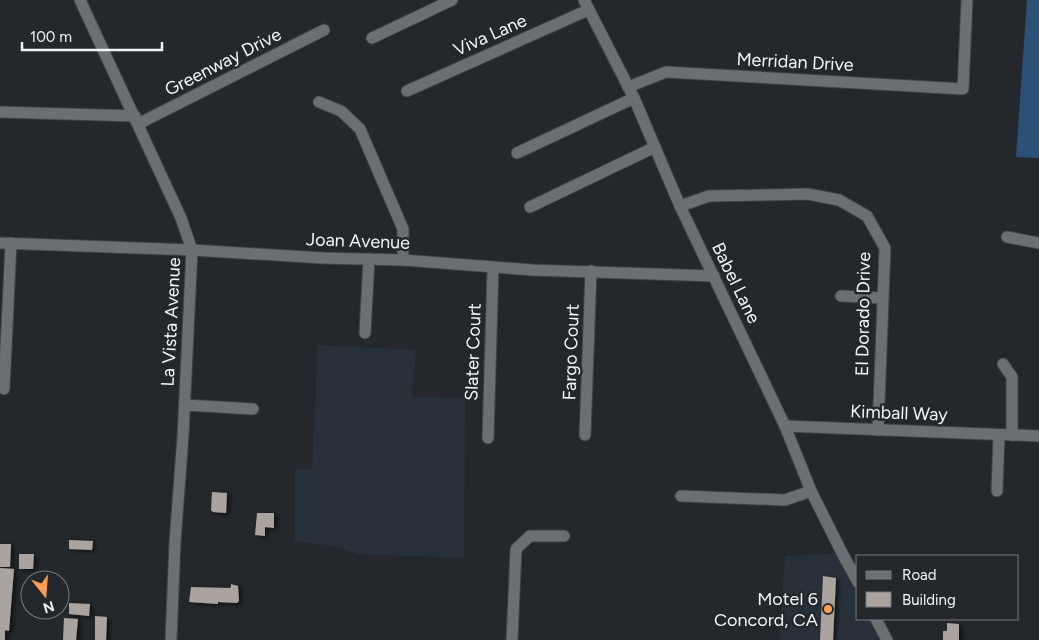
<svg xmlns="http://www.w3.org/2000/svg" width="1039" height="640" viewBox="0 0 1039 640" font-family="Figtree,sans-serif">
	<style>
		.built { fill: #28313a }
		.green { fill: #2d5176 }
		.building { fill: #aaa39e; filter: url(#shadow) }
		.lines { fill: none; stroke-linecap: round; stroke-linejoin: round }
		.minor-casing { stroke: #3f4347; stroke-width: 13 }
		.minor { stroke: #6a6f74; stroke-width: 11 }
		.poi-dot { fill: #fc9d54; stroke: #24282c; stroke-width: 2 }
		.labels { text-anchor: middle; stroke-width: 5; stroke-linejoin: round; paint-order: stroke }
		.street-label { font-size: 18px; fill: #f2f5f8; stroke: #24282c }
		.poi-label { font-size: 18px; fill: #f2f5f8; stroke: #24282c; text-anchor: end }
	</style>
	<defs>
		<filter id="shadow"><feDropShadow dx="3" dy="1.5" stdDeviation="2.5" flood-color="#0009"/></filter>
	</defs>
	<rect width="100%" height="100%" fill="#24282c"/>
	<g class="built">
		<polygon points="318,345 416,350 412,397 465,398 464,558 359,554 327,545 295,541 295,469 312,469"/>
		<polygon points="842,553 858,582 858,619 876,619 887,640 779,640 785,556"/>
	</g>
	<polygon class="green" points="1027,0 1039,0 1039,158 1016,157"/>
	<g class="building">
		<polygon points="212,492 227,493 226,513 213,512 211,510"/>
		<polygon points="257,513 274,513 274,528 265,527 265,536 255,535"/>
		<polygon points="69,540 93,541 92,550 69,549"/>
		<polygon points="0,544 11,544 10,567 0,567"/>
		<polygon points="19,554 34,554 33,569 19,569"/>
		<polygon points="0,568 14,569 9,631 5,630 5,640 0,640"/>
		<polygon points="823,576 836,578 833,640 820,640"/>
		<polygon points="231,584 238,586 239,601 237,603 218,602 218,604 189,602 191,587 229,588 231,587"/>
		<polygon points="69,603 90,604 89,616 69,614"/>
		<polygon points="95,616 107,617 106,640 95,640"/>
		<polygon points="64,618 78,619 76,640 63,640"/>
		<polygon points="947,623 959,624 959,640 943,640 943,631 947,631"/>
	</g>
	<g class="lines">
		<g class="minor-casing">
			<g id="minor">
				<polyline points="80,0 181,218 192,250 183,436 175,542 171,640"/>
				<polyline points="584,0 634,98 680,206 785,426 811,491 842,553 858,582"/>
				<polyline points="372,38 452,0"/>
				<polyline points="628,87 666,72 963,89 967,0"/>
				<polyline points="407,91 588,10"/>
				<polyline points="319,102 341,111 360,129 403,229 403,260"/>
				<polyline points="0,112 135,116"/>
				<polyline points="138,124 324,30"/>
				<polyline points="517,153 634,98"/>
				<polyline points="680,206 709,196 808,194 839,200 867,216 885,248 878,430"/>
				<polyline points="530,207 655,147"/>
				<polyline points="1007,237 1039,243"/>
				<polyline points="0,243 192,250 323,258 403,260 532,270 714,276"/>
				<polyline points="841,296 883,298"/>
				<polyline points="365,333 369,259"/>
				<polyline points="1003,364 1012,377 1012,435"/>
				<polyline points="4,389 11,243"/>
				<polyline points="185,405 253,409"/>
				<polyline points="785,426 1039,436"/>
				<polyline points="585,435 591,271"/>
				<polyline points="488,438 493,268"/>
				<polyline points="997,491 999,435"/>
				<polyline points="681,496 785,500 811,491"/>
				<polyline points="876,619 887,640"/>
				<polyline points="512,640 516,549 530,536 564,536"/>
			</g>
		</g>
		<use href="#minor" class="minor"/>
	</g>
	<circle class="poi-dot" cx="828" cy="609" r="5"/>
	<g class="labels">
		<g class="street-label">
			<text transform="translate(490 35) rotate(-24)" y="6">Viva Lane</text>
			<text transform="translate(223 62) rotate(-27)" y="6">Greenway Drive</text>
			<text transform="translate(795 62) rotate(3)" y="6">Merridan Drive</text>
			<text transform="translate(358 241) rotate(2)" y="6">Joan Avenue</text>
			<text transform="translate(736 283) rotate(64)" y="6">Babel Lane</text>
			<text transform="translate(863 314) rotate(-89)" y="6">El Dorado Drive</text>
			<text transform="translate(171 322) rotate(-87)" y="6">La Vista Avenue</text>
			<text transform="translate(473 352) rotate(-88)" y="6">Slater Court</text>
			<text transform="translate(571 352) rotate(-88)" y="6">Fargo Court</text>
			<text transform="translate(899 413) rotate(2)" y="6">Kimball Way</text>
		</g>
		<g class="poi-label">
			<text x="818" y="605">Motel 6<tspan x="818" dy="21">Concord, CA</tspan></text>
		</g>
	</g>
	<rect x="856" y="555" width="162" height="65" fill="#24282c" stroke="#767a7e"/>
	<rect x="866" y="571" width="25" height="8" fill="#6a6f74" stroke="#767a7e"/>
	<text x="902" y="580" font-size="15" fill="#f2f5f8">Road</text>
	<rect x="866" y="592" width="25" height="15" fill="#aaa39e" stroke="#767a7e"/>
	<text x="902" y="605" font-size="15" fill="#f2f5f8">Building</text>
	<g transform="translate(45 595) rotate(163)"><circle r="24" fill="#24282c" stroke="#767a7e"/>
	<path d="M0-4L9 19L0 12L-9 19Z" fill="#fc9d54"/>
	<text y="-8" font-size="14" font-weight="bold" text-anchor="middle" fill="#f2f5f8">N</text>
	</g>
	<path d="M22 42v8h140v-8" fill="none" stroke="#f2f5f8" stroke-width="2.5"/>
	<text x="30" y="42" font-size="15" fill="#f2f5f8" stroke="#24282c" stroke-width="4" paint-order="stroke">100 m</text>
</svg>
